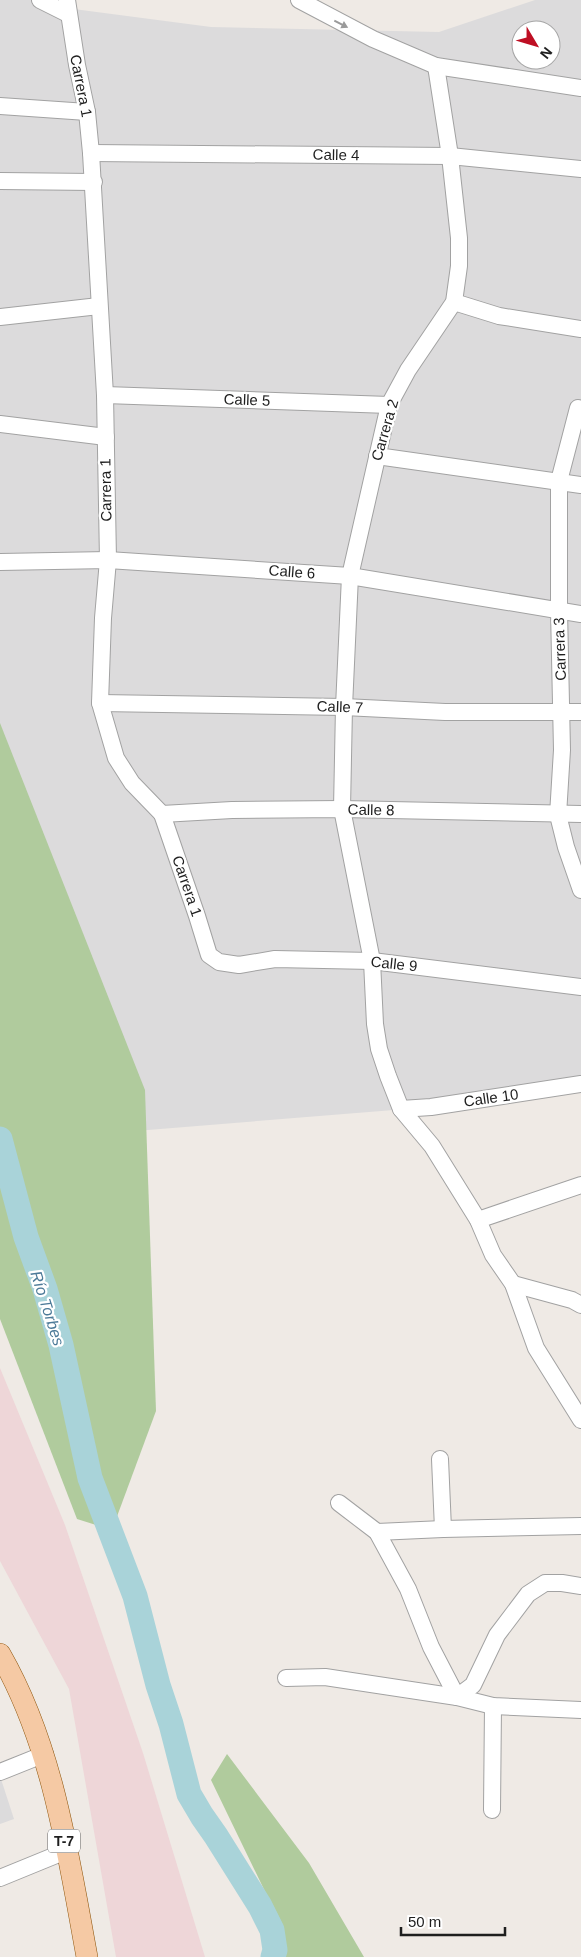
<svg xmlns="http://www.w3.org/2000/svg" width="581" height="1957" viewBox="0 0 581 1957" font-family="Helvetica,sans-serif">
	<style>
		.residential { fill: #dcdbdc; fill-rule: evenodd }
		.commercial { fill: #eed6d8 }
		.forest { fill: #b0cb9d }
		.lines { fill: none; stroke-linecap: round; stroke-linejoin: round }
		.river { stroke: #a9d3d9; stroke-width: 25 }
		.minor-casing { stroke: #a2a2a2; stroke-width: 18 }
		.major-casing { stroke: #8d540b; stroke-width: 22 }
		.minor { stroke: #fff; stroke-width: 16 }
		.major { stroke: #f5c9a4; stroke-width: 21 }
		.oneway { fill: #9a9a9a }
		.labels { text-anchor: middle; stroke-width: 4.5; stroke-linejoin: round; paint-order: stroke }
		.shield { fill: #fff; stroke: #626262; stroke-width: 1 }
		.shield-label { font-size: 14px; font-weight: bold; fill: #1e1e1e }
		.street-label { font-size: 15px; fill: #1e1e1e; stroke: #fff }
		.water-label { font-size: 16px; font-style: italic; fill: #4c7a98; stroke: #fff }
	</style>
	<rect width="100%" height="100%" fill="#efeae5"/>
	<g class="residential">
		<path d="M0 0H45L66 8 211 27 439 32 535 0H581V1090L431 1107 0 1142ZM521 30H551V60H521Z"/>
		<polygon points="0,1776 14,1819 0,1824"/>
	</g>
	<polygon class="commercial" points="0,1368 65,1525 143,1753 205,1957 116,1957 69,1689 0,1561"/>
	<g class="forest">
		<polygon points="0,723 145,1090 156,1411 112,1530 77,1519 0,1319"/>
		<polygon points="227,1754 309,1863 364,1957 282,1957 273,1908 211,1780"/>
	</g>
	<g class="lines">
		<polyline class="river" points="0,1139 26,1237 45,1289 61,1345 90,1478 135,1596 158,1685 171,1724 189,1794 202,1816 216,1836 260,1906 272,1930 275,1950 273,1957"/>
		<g class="minor-casing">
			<g id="minor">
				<polyline points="40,0 68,14"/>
				<polyline points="67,0 77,65 87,112 91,153 105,395 108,560 103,618 100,703 116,758 132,783 162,814 197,916 209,955 219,962 239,965 275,959 372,961 581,987"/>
				<polyline points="299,0 373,39 436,66 581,88"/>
				<polyline points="436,66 450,156 459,238 459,266 454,302 408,370 389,405 350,576 344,707 342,809 372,961 375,1024 379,1049 388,1076 401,1109 432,1146 478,1220 493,1255 513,1284 536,1348 581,1420"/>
				<polyline points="0,106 87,112"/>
				<polyline points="91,153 450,156 581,169"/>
				<polyline points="0,181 94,182"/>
				<polyline points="454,302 499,316 581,329"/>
				<polyline points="0,317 99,306"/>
				<polyline points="105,395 389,405"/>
				<polyline points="578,408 559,481 559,610 562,750 558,815 566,847 581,890"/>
				<polyline points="0,424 106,437"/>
				<polyline points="377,456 581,485"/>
				<polyline points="0,562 108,560 350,576 581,614"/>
				<polyline points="100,703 344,707 445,712 581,712"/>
				<polyline points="162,814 232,810 342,809 581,814"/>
				<polyline points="401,1109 431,1107 581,1084"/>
				<polyline points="478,1220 581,1185"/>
				<polyline points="513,1284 572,1300 581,1305"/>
				<polyline points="440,1459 443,1529"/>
				<polyline points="339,1503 377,1532 408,1589 431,1647 457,1697 473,1685 497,1635 528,1594 545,1583 562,1583 581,1586"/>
				<polyline points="377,1532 443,1529 581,1526"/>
				<polyline points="286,1678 325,1677 371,1684 457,1697 493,1706 581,1710"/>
				<polyline points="0,1772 45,1754"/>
				<polyline points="492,1810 493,1706"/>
				<polyline points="0,1878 66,1851"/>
			</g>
		</g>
		<g class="major-casing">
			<path id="major" d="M0 1654C53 1746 68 1854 87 1957"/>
		</g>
		<use href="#minor" class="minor"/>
		<use href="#major" class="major"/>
	</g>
	<defs><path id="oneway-solid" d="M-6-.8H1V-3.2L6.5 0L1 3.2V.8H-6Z" transform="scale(1.25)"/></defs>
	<use class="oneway" href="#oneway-solid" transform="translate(341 24) rotate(27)"/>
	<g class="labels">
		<rect class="shield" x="48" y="1829.5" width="32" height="23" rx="4"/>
		<g class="shield-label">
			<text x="64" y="1846">T-7</text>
		</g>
		<g class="street-label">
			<text transform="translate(81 86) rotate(79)" y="5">Carrera 1</text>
			<text transform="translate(336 155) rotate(1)" y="5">Calle 4</text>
			<text transform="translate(247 400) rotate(2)" y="5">Calle 5</text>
			<text transform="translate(385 430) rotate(-74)" y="5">Carrera 2</text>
			<text transform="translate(106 490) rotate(-91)" y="5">Carrera 1</text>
			<text transform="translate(292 572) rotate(4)" y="5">Calle 6</text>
			<text transform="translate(560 649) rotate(-92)" y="5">Carrera 3</text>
			<text transform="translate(340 707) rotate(2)" y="5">Calle 7</text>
			<text transform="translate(371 810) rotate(1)" y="5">Calle 8</text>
			<text transform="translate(187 886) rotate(71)" y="5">Carrera 1</text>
			<text transform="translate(394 964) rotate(6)" y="5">Calle 9</text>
			<text transform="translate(491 1098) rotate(-8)" y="5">Calle 10</text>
		</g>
		<g class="water-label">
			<text transform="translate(48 1308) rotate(72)" y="6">Río Torbes</text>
		</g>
	</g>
	<g transform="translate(536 45) rotate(128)"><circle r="24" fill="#ffffff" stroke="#a5a5a5"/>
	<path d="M0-4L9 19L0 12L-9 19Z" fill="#be0f23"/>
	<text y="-8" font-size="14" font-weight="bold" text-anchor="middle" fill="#1e1e1e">N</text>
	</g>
	<path d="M401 1927v8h104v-8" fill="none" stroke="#1e1e1e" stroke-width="2.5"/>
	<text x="408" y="1927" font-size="15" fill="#1e1e1e" stroke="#ffffff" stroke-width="4" paint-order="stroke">50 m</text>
</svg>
